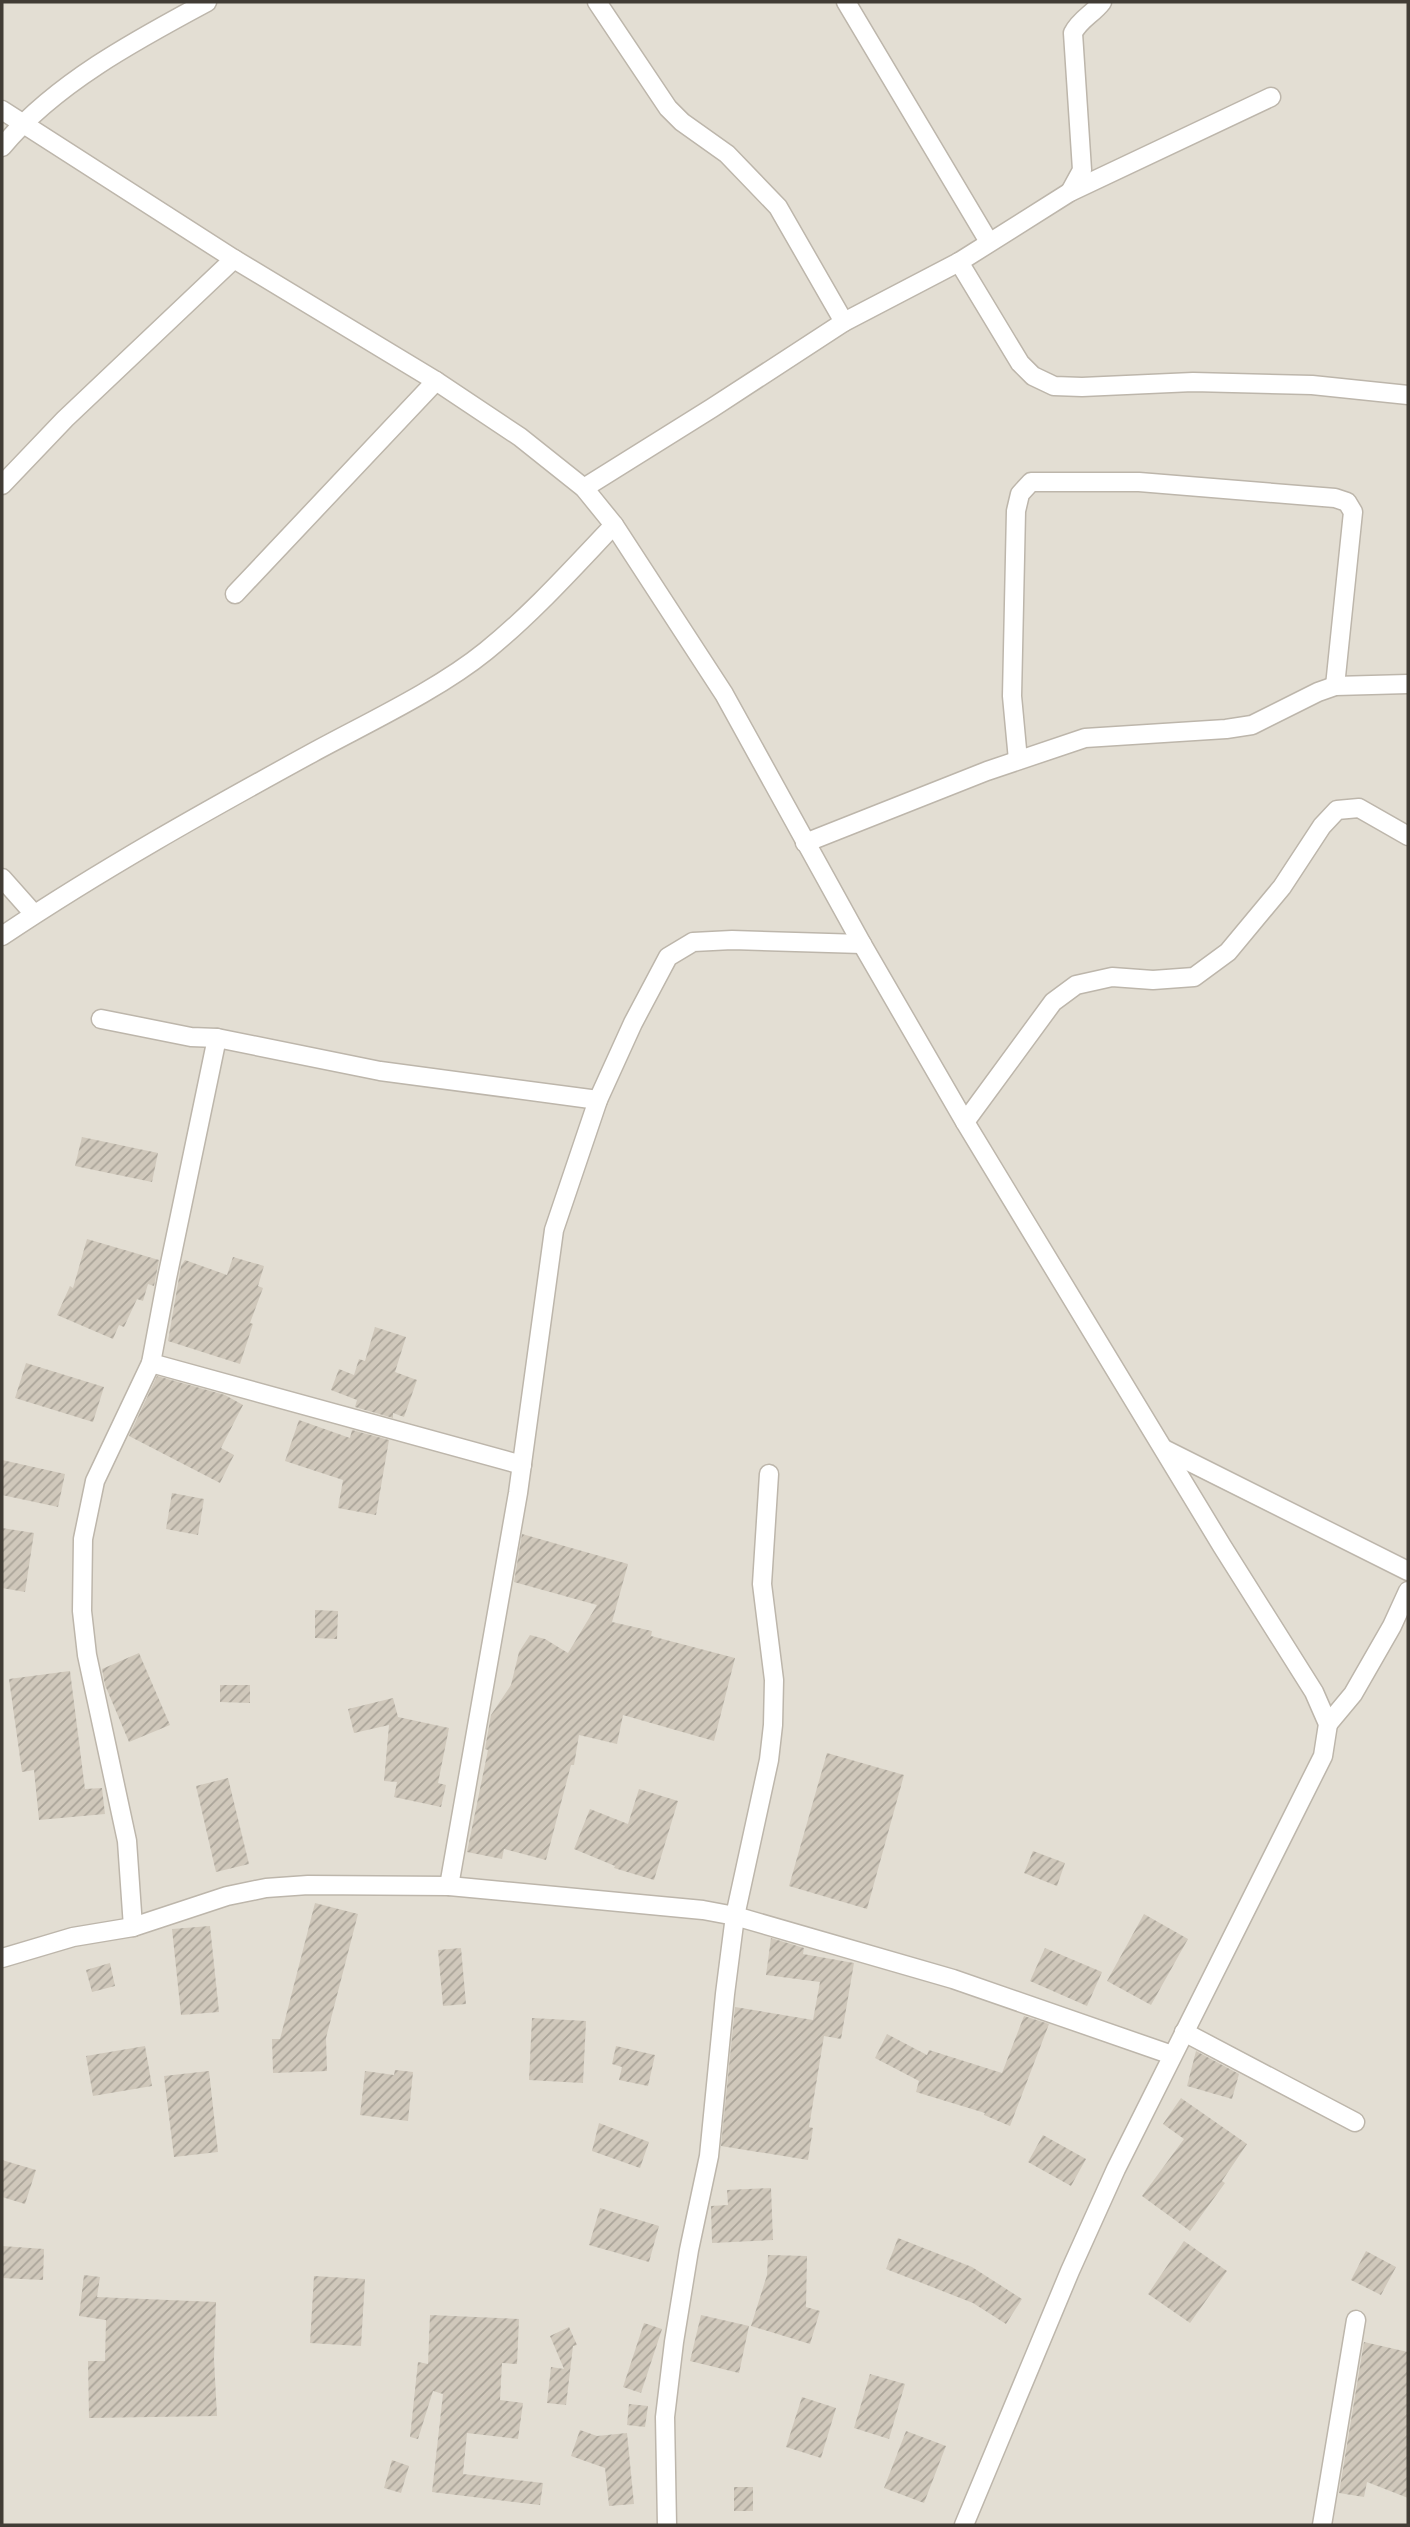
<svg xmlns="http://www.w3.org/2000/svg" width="1410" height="2527" viewBox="0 0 1410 2527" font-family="Poppins,sans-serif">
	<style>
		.residential { fill: #e3ded3 }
		.building { fill: url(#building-hatch) }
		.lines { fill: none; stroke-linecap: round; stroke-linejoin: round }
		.street-casing { stroke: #bdb6ab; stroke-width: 21 }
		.street { stroke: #fff; stroke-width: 18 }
	</style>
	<defs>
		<pattern id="building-hatch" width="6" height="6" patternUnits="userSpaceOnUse" patternTransform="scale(1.75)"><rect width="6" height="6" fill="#d0c8bb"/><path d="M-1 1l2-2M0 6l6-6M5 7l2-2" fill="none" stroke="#aaa499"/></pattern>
	</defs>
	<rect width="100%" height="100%" fill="#f0ece4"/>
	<rect class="residential" x="2" y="2" width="1406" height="2523"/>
	<g class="building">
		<polygon points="82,1137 158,1153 152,1182 75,1166"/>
		<polygon points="87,1239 159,1260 154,1286 148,1284 143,1301 137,1299 124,1327 119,1325 113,1339 57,1315 70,1286 73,1288"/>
		<polygon points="233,1257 264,1266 258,1286 263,1288 250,1323 253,1324 240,1364 168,1341 181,1266 185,1260 227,1275"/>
		<polygon points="375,1327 406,1337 395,1372 417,1380 404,1417 393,1413 393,1418 355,1407 357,1400 331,1390 339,1369 354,1375 359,1359 365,1361"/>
		<polygon points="26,1363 104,1387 93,1422 15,1398"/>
		<polygon points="157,1376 225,1395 243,1405 221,1448 234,1455 220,1483 129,1436"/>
		<polygon points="299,1420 350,1438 352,1430 389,1440 376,1515 338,1508 343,1480 285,1461"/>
		<polygon points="2,1460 65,1474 58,1507 2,1495"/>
		<polygon points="172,1493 204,1499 198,1535 166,1529"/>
		<polygon points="2,1528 34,1533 25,1592 2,1588"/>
		<polygon points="522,1534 628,1564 612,1622 652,1631 651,1636 735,1658 714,1741 623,1715 617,1744 579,1735 574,1765 571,1765 546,1860 504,1849 502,1859 467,1852 488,1750 485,1749 491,1715 511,1685 519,1652 530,1635 545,1639 568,1653 597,1605 514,1582"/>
		<polygon points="315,1610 338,1611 337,1639 315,1638"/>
		<polygon points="139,1653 170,1725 129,1742 105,1685 102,1669"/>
		<polygon points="70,1671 85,1789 102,1788 105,1814 39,1820 34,1770 22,1772 9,1679"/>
		<polygon points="220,1685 250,1685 250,1703 220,1702"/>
		<polygon points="393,1698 398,1717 449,1728 438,1783 446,1785 441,1807 394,1797 397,1782 384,1781 389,1725 354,1733 348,1709"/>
		<polygon points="827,1753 904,1775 867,1909 789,1886"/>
		<polygon points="228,1778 249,1864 216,1872 196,1786"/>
		<polygon points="639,1789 678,1801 654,1880 614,1868 615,1866 574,1849 590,1809 628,1824"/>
		<polygon points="1033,1851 1065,1863 1057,1886 1024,1873"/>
		<polygon points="315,1903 358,1914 326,2038 327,2071 273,2073 272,2039 280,2039"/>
		<polygon points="1144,1914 1188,1939 1151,2005 1107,1981"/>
		<polygon points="210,1926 219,2012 181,2015 172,1929"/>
		<polygon points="771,1938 804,1948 803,1954 854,1963 841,2039 824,2036 809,2127 813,2128 808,2160 721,2146 735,2007 813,2020 820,1982 766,1975"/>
		<polygon points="461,1948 466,2004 443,2006 438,1950"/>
		<polygon points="1045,1948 1102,1972 1087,2006 1030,1981"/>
		<polygon points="110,1963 115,1986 92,1992 86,1970"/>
		<polygon points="1024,2016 1049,2024 1010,2126 984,2115 985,2113 916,2092 919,2081 875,2058 887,2034 927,2055 929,2050 1002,2073"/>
		<polygon points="532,2018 586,2021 583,2083 529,2080"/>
		<polygon points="145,2046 152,2086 93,2096 86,2056"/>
		<polygon points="616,2046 655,2055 648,2086 619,2080 622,2067 612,2064"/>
		<polygon points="1196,2051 1239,2074 1232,2099 1187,2086"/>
		<polygon points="395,2070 413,2072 408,2121 360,2115 365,2071 394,2075"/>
		<polygon points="209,2071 218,2152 174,2157 164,2076"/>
		<polygon points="1181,2098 1247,2144 1222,2181 1225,2183 1190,2231 1142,2196 1184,2139 1163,2124"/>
		<polygon points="599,2123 649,2142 640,2168 592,2151"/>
		<polygon points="1043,2135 1086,2159 1071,2186 1028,2162"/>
		<polygon points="2,2160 36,2170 25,2204 2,2197"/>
		<polygon points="771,2188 773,2240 712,2243 711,2206 728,2205 727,2190"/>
		<polygon points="600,2208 659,2226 649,2262 589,2245"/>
		<polygon points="898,2238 972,2267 1022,2299 1006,2324 973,2303 886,2269"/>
		<polygon points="1184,2241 1227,2271 1190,2323 1148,2294"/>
		<polygon points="2,2246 44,2249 43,2280 2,2278"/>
		<polygon points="1366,2251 1396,2267 1381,2295 1351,2280"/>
		<polygon points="768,2255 807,2256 806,2307 820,2311 810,2344 751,2326 767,2275"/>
		<polygon points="84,2275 100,2277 97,2297 216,2302 214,2359 217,2416 89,2418 88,2361 105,2361 106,2320 79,2316"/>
		<polygon points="314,2276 365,2279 361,2346 310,2343"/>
		<polygon points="430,2315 519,2319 517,2364 502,2363 500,2400 523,2403 518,2439 467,2433 463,2474 543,2483 540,2505 432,2492 443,2394 433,2391 418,2439 410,2437 418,2362 428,2364"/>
		<polygon points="701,2315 749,2326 739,2373 690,2361"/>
		<polygon points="644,2323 662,2329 641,2393 623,2387"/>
		<polygon points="569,2327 577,2345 573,2346 566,2405 547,2403 551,2367 564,2369 550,2336"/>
		<polygon points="1364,2342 1408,2352 1408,2498 1367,2482 1364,2497 1339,2493"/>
		<polygon points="870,2374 905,2384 889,2439 854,2428"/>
		<polygon points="802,2397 836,2408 821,2458 786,2447"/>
		<polygon points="629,2404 648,2406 645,2427 627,2425"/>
		<polygon points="580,2430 597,2436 627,2433 634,2504 609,2506 605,2468 571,2456"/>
		<polygon points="906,2431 946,2446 924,2503 884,2488"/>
		<polygon points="392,2460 409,2466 401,2493 384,2488"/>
		<rect x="734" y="2487" width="19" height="24"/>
	</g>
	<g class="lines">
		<g class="street-casing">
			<g id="street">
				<polyline points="597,2 668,108 682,122 727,154 778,207 844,322"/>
				<polyline points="846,2 989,242"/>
				<polyline points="2,110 234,259 436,381 520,437 584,488 614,525 724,694 862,944 965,1122 1222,1546 1314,1692 1328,1724 1323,1756 1116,2169 1070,2271 964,2525"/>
				<path d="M2 147C54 84 136 40 207 2"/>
				<path d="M1070 192 1082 170 1073 33C1080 19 1093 14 1102 2"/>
				<polyline points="959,262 1020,363 1033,376 1054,386 1082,387 1193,382 1312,385 1408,395"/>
				<polyline points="2,485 65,419 234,259"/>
				<polyline points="584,488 712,408 844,322 959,262 1070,192 1271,97"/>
				<polyline points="235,594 436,381"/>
				<polyline points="1018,760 1012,696 1016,511 1020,494 1031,482 1139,482 1335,498 1347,502 1353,512 1335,686"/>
				<polyline points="805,843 987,771 1085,738 1226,729 1252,725 1318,692 1335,686 1408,684"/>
				<polyline points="2,878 34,914"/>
				<path d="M2 936C102 869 206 811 312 753 367 723 438 690 486 651 533 613 573 568 614 525"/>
				<polyline points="101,1019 191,1037 217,1038 380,1071 598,1100"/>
				<polyline points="965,1122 1053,1002 1076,985 1112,977 1153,980 1194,977 1228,952 1282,887 1322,826 1337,810 1359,808 1408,836"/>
				<polyline points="151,1363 522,1465"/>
				<polyline points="1164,1449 1408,1571"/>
				<polyline points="1328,1724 1353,1694 1392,1626 1408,1591"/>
				<polyline points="449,1886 518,1493 554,1230 598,1100 633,1023 668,957 693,942 732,940 862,944"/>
				<polyline points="133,1927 127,1841 87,1655 82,1611 83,1539 95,1481 151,1363 167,1278 217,1038"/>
				<polyline points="2,1958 73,1937 133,1927 227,1896 266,1888 308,1885 449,1886 703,1910 735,1916 953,1979 1172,2055"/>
				<polyline points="1184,2032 1355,2122"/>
				<polyline points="667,2525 665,2417 674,2342 689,2250 709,2156 725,1994 735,1916 769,1760 773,1725 774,1680 762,1584 769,1474"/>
				<polyline points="1322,2525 1356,2320"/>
			</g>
		</g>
		<use href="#street" class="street"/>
	</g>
	<rect width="1410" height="2527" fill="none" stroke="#413c35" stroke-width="7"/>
</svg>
